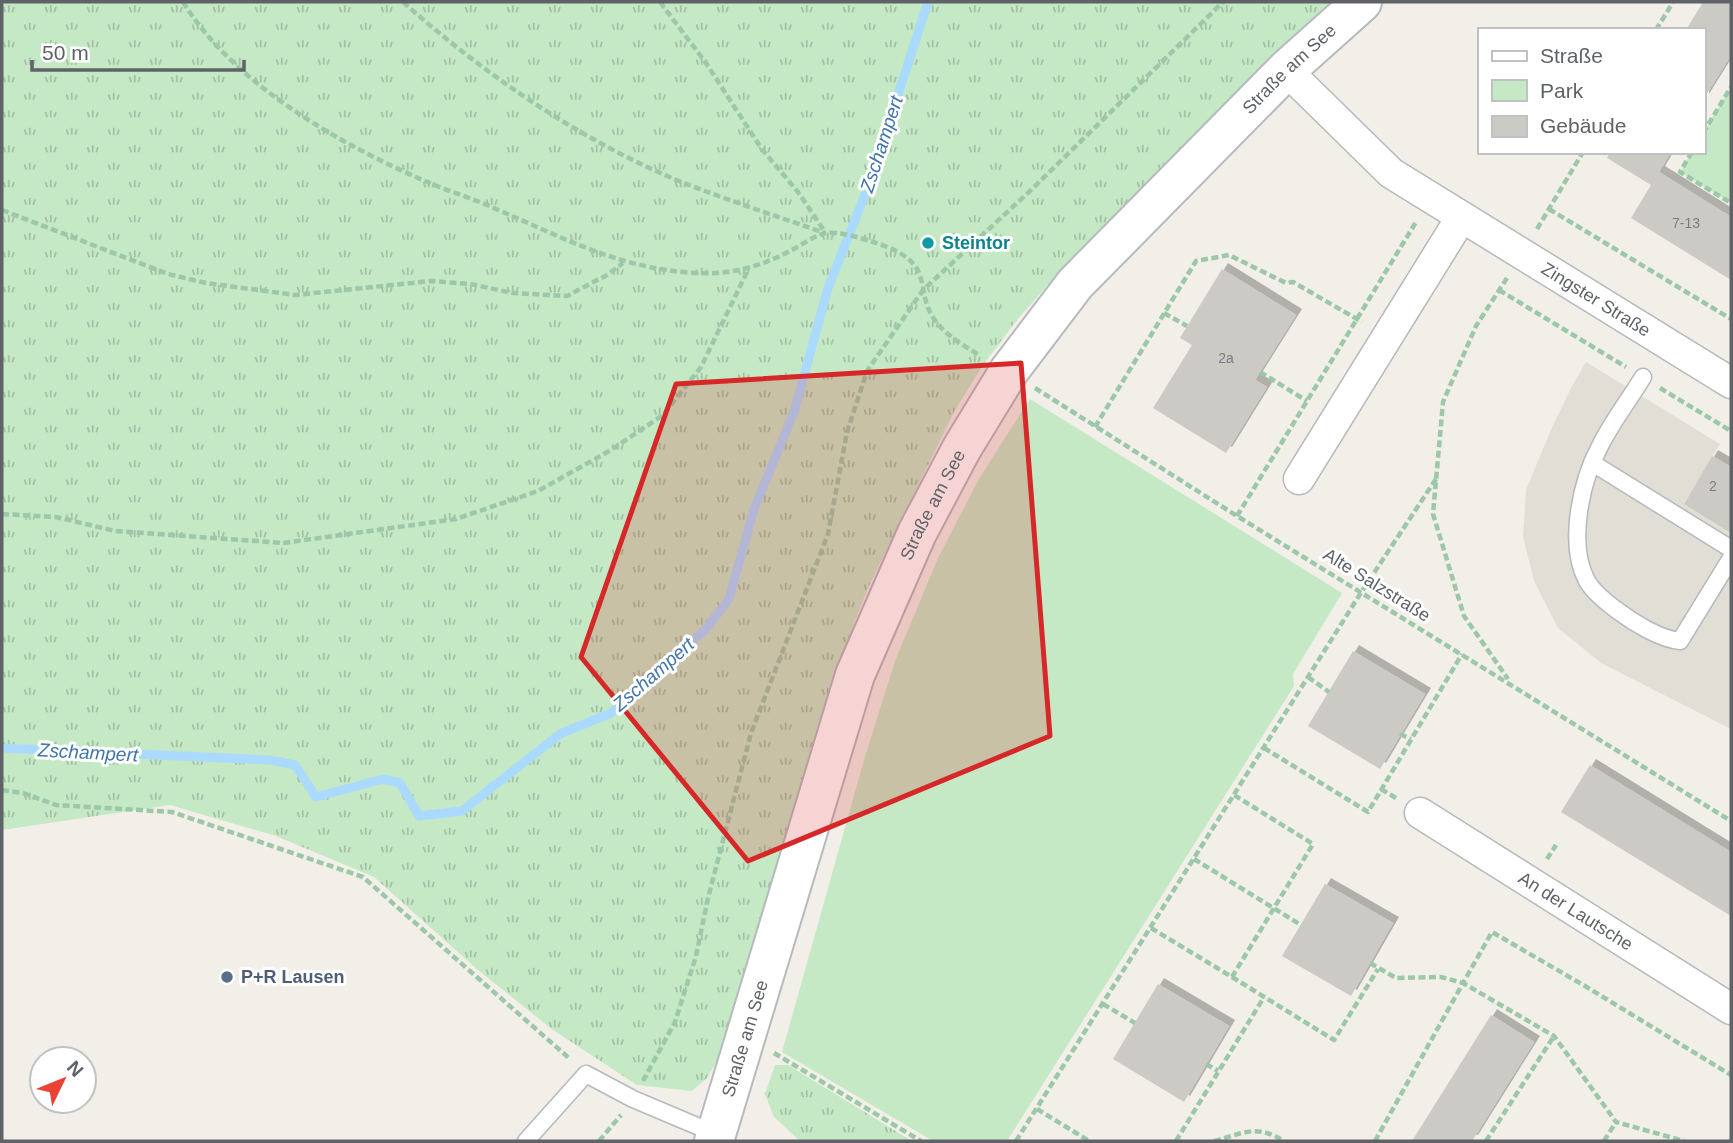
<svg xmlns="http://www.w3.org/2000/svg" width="1733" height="1143" viewBox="0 0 1733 1143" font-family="Arial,sans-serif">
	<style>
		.education { fill: #e1ded6 }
		.grass { fill: url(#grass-tufts) }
		.park { fill: #c5e8c5 }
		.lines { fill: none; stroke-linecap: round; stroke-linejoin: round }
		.stream { stroke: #aadaff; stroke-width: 9 }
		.building { fill: #cccac5; filter: url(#shadow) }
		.lane-casing { stroke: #b5b8bc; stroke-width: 19 }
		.street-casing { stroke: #b5b8bc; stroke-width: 33 }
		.secondary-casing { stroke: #b6babf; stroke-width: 42 }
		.path { stroke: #9cc7a9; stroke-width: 4.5; stroke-dasharray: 7 3.5; stroke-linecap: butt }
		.lane { stroke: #fff; stroke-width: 16 }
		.street { stroke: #fff; stroke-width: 30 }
		.secondary { stroke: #fff; stroke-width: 38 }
		.marked { fill: #d62828; fill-opacity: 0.2; stroke: #d62828; stroke-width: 5; stroke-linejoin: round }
		.culture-dot { fill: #0f9aa8; stroke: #fff; stroke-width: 2.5 }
		.service-dot { fill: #5c6f8a; stroke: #fff; stroke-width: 2.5 }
		.labels { text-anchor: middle; stroke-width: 6; stroke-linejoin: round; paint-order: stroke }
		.number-label { font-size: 14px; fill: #7a7d7f }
		.street-label { font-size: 18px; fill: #5f6368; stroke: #fff }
		.culture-label { font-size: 18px; font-weight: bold; fill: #0d838f; stroke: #fff; text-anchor: start }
		.service-label { font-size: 18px; font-weight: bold; fill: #4e5e75; stroke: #fff; text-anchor: start }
		.water-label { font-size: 19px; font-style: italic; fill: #4174aa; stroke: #fff }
	</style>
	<defs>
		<pattern id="grass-tufts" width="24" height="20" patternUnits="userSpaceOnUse" patternTransform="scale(1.75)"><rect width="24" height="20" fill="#c5e8c5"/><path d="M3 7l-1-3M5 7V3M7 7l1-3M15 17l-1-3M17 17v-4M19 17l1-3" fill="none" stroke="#a3c0a4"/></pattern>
		<filter id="shadow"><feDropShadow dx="6" dy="-6" stdDeviation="0" flood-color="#0004"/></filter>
	</defs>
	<rect width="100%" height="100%" fill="#f1efe8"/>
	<polygon class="education" points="1586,362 1720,444 1684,503 1731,533 1731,729 1601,663 1558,628 1534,581 1523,537 1526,490 1550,432 1571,388"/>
	<g class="grass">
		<polygon points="2,2 1332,2 1274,57 1110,224 1059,272 1017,320 983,365 954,412 868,588 836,669 717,1061 707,1078 692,1091 637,1085 553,1030 478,970 374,877 276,836 170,805 2,830"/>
		<polygon points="775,1065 788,1065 912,1141 803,1141 798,1139 774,1117 765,1094"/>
	</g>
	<g class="park">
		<polygon points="1731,87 1731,203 1680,172 1692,152 1703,152 1703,133"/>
		<polygon points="1030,399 1342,593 1293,674 1294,686 1007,1141 933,1141 782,1052 864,760 895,661 938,558 980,477"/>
	</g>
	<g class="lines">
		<polyline class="stream" points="2,748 270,760 295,765 316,797 383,779 400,783 419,816 462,811 560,734 611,713 705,630 729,599 754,509 794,412 828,288 868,187 928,2"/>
	</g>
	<g class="building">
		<polygon points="1703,2 1731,2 1731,55 1703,100 1703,30 1686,30"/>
		<polygon points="1610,152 1671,152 1659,172 1731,217 1731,280 1631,218 1651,185 1607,158"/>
		<polygon points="1222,269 1296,315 1255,380 1267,387 1226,453 1153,408 1192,345 1180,338"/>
		<polygon points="1712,456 1731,467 1731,533 1684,504"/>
		<polygon points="1353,651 1425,694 1380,769 1308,726"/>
		<polygon points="1590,765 1731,852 1731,916 1561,812"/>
		<polygon points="1325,884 1393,923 1351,996 1282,956"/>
		<polygon points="1158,984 1229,1026 1184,1102 1113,1059"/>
		<polygon points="1491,1015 1534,1042 1472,1141 1412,1141"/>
	</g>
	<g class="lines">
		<g class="lane-casing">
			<g id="lane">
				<path d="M1643 377C1629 400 1612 422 1600 446 1581 481 1567 544 1587 581 1594 593 1607 603 1618 611 1634 623 1660 639 1680 641L1731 558"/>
				<polyline points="1594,464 1731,549"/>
				<polyline points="526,1141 586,1074 633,1099 716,1134"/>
			</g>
		</g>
		<g class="street-casing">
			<g id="street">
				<path id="s1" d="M1286 70 1391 173 1731 383"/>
				<polyline points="1299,479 1461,218"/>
				<path id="s2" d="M1420 813 1731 1009"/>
			</g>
		</g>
		<g class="secondary-casing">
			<g id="secondary">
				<path id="s3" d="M714 1141 855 675 917 533 962 448 1009 371 1075 284 1286 70 1362 2"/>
			</g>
		</g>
		<g class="path">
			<path d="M183 2C235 86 343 146 432 184 453 193 475 199 496 209 564 238 620 269 696 273 729 275 759 267 788 252 799 247 814 235 826 233 839 231 860 238 873 242 889 247 908 254 917 269 924 281 923 298 929 310 939 332 960 343 979 355"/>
			<path d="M403 2C484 74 578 139 679 181 727 200 776 216 825 233"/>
			<polyline points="660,2 706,63 761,148 798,192 825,232"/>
			<polyline points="1656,30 1673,2"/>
			<polyline points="1703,133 1731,87"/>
			<polyline points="1692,152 1680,172 1731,203"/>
			<polyline points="1549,209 1731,319"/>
			<polyline points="2,210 168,274 206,283 295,295 431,281 471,284 512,293 567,296 607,275 623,263"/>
			<polyline points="1537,229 1583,152"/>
			<polyline points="1507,278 1476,326 1443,402 1433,514 1464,616 1508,679"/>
			<polyline points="1499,290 1626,367"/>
			<polyline points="1164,313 1187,326"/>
			<polyline points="1260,372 1307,401"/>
			<polyline points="1035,388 1237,516 1731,821"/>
			<polyline points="1660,388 1731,431"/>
			<polyline points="1095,427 1196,261 1229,255 1286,283 1293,282 1362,322"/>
			<polyline points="2,514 56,517 115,531 283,543 456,519 538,491 611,450 663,415 701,367 748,270"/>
			<polyline points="1237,516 1416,222"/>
			<polyline points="1308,677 1329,692"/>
			<polyline points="1400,734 1411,739"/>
			<polyline points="1264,748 1368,812 1462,654"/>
			<polyline points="1381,789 1396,798"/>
			<polyline points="2,790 23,793 56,805 172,812 363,877 570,1059"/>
			<polyline points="1194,859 1301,925"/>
			<polyline points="1547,859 1556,845"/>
			<polyline points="1151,928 1232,977 1313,844 1234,795"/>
			<polyline points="1370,963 1396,978 1441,977 1463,983 1492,932 1585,986 1731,1075"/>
			<polyline points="1232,977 1334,1040 1378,969"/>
			<polyline points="1103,1004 1135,1023"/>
			<polyline points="774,1053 921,1141"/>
			<polyline points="1206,1064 1218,1071"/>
			<polyline points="643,1081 675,1022 696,956 708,898 751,733 828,534 847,432 867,371 923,290 1030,191 1223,2"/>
			<polyline points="1037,1109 1089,1141"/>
			<polyline points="599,1141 621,1115"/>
			<polyline points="1016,1141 1362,591 1436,479"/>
			<polyline points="1176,1141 1264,997"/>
			<path d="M1214 1141C1243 1134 1255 1123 1284 1141"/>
			<polyline points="1375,1141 1463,983 1554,1036 1616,1122 1684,1141"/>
			<polyline points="1486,1141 1554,1036"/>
			<polyline points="1604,1141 1616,1122"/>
		</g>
		<use href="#lane" class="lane"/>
		<use href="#street" class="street"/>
		<use href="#secondary" class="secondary"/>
	</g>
	<path class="marked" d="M1021 363 1050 736 748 861 581 657 676 384Z"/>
	<circle class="culture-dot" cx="928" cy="243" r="7"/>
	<circle class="service-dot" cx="227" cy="977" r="7"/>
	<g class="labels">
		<g class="number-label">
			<text x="1686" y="228">7-13</text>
			<text x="1226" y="363">2a</text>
			<text x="1713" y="491">2</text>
		</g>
		<g class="street-label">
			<text dy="6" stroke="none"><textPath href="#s3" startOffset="1241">Straße am See</textPath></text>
			<text dy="6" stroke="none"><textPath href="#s1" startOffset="388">Zingster Straße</textPath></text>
			<text dy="6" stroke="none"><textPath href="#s3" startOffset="674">Straße am See</textPath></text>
			<text transform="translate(1377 585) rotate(32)" y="6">Alte Salzstraße</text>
			<text dy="6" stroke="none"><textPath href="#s2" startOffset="184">An der Lautsche</textPath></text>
			<text dy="6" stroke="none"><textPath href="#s3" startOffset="107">Straße am See</textPath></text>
		</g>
		<g class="culture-label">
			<text x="942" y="249">Steintor</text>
		</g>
		<g class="service-label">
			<text x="241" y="983">P+R Lausen</text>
		</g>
		<g class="water-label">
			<text transform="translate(881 144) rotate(-72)" y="7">Zschampert</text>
			<text transform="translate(653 674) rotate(-41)" y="7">Zschampert</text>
			<text transform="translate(88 752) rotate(3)" y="7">Zschampert</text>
		</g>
	</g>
	<rect width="1733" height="1143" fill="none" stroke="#5f6368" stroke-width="7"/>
	<rect x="1478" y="28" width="228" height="126" fill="#ffffff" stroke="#bfc1c3" stroke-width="2"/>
	<rect x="1492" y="51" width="35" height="10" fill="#ffffff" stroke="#bfc1c3" stroke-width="2"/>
	<text x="1540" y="63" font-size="21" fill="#5f6368">Straße</text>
	<rect x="1492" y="80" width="35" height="21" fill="#c5e8c5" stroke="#bfc1c3" stroke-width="2"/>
	<text x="1540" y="98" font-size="21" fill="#5f6368">Park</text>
	<rect x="1492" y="116" width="35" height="21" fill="#cccac5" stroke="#bfc1c3" stroke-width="2"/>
	<text x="1540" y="133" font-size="21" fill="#5f6368">Gebäude</text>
	<g transform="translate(63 1080) rotate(47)"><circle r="33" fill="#ffffff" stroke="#bfc1c3" stroke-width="2"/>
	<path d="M0-5L12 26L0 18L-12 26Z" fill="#ea4335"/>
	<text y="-10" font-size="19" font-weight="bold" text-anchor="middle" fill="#5f6368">N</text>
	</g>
	<path d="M32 60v10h212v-10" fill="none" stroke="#5f6368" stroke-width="3.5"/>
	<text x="42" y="60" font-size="21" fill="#5f6368" stroke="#ffffff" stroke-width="5" paint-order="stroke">50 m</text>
</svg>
